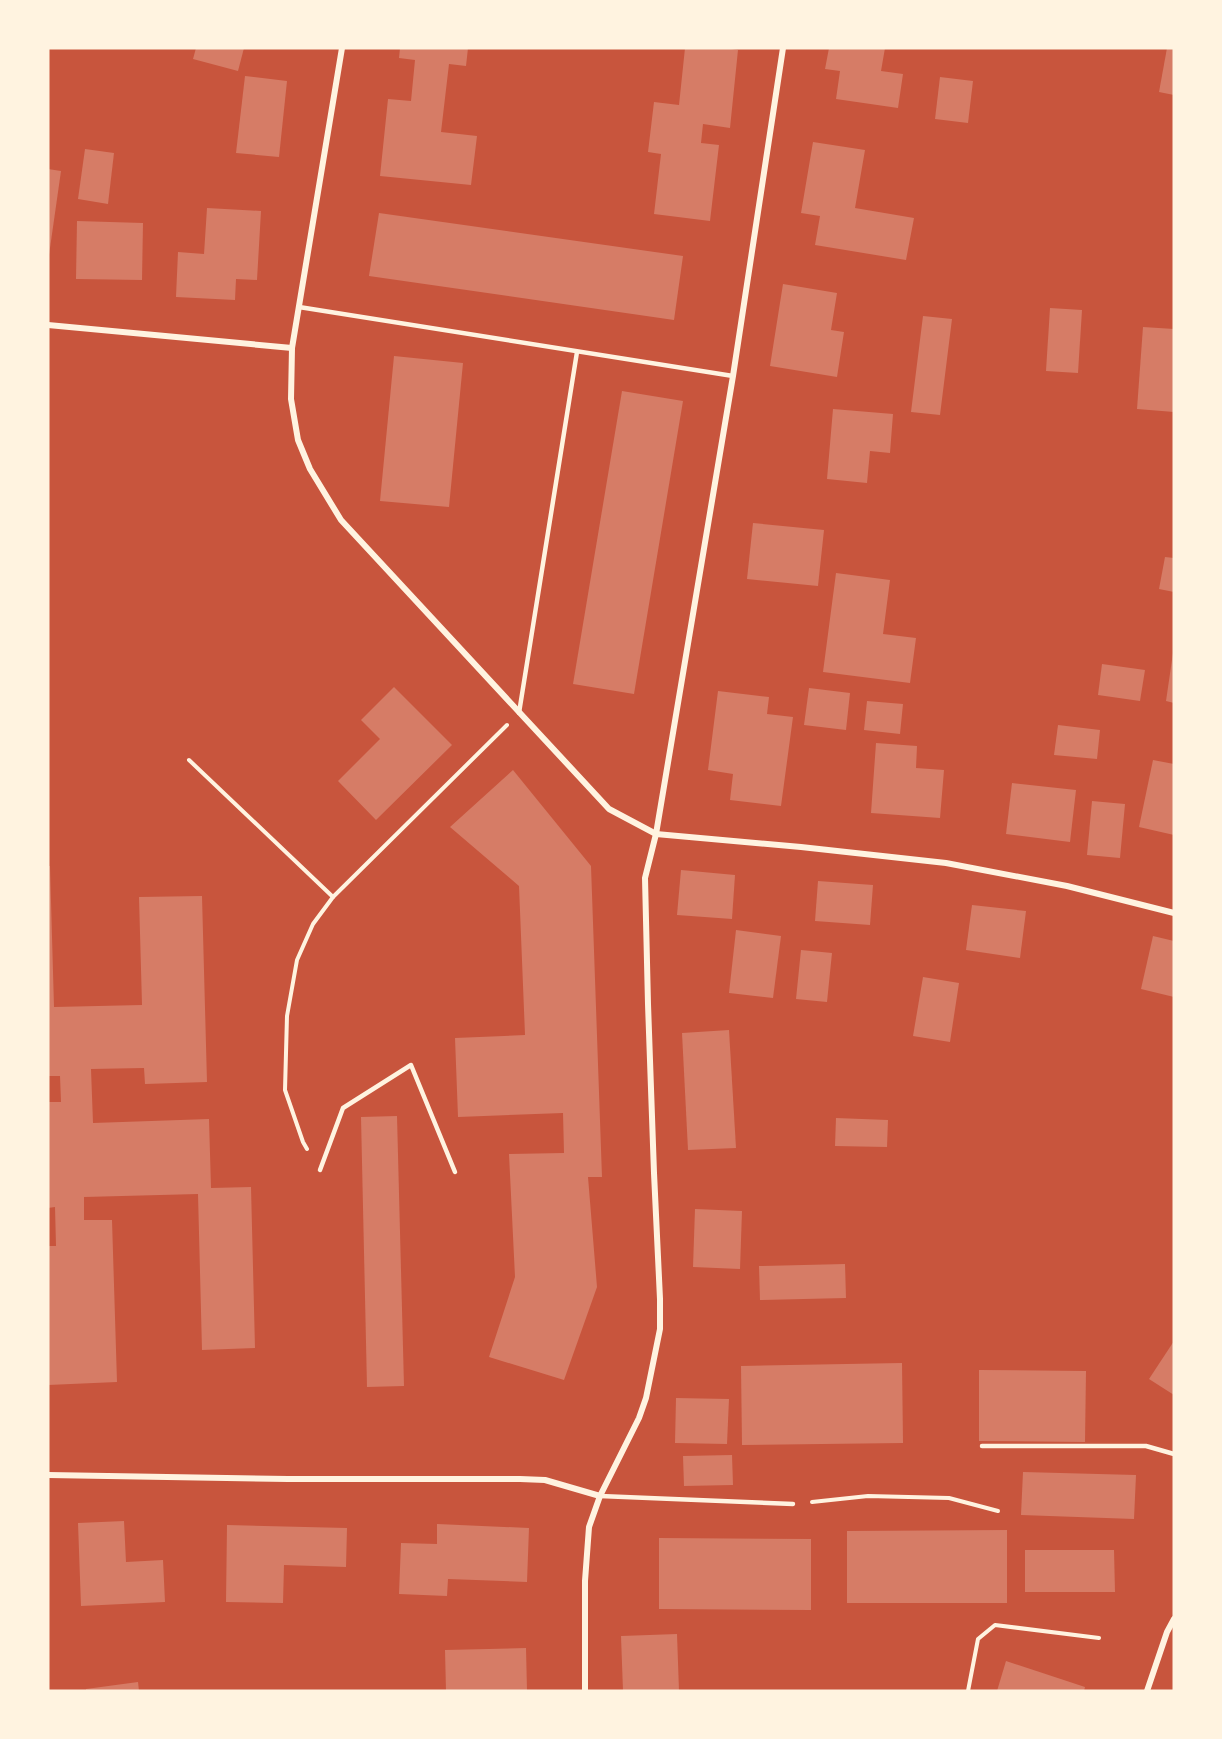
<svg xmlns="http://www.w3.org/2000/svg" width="1222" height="1739" viewBox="0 0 1222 1739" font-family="Spectral,serif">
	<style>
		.building { fill: #d67c66 }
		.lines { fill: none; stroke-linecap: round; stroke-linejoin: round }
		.path { stroke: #fff3e0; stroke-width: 4 }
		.service { stroke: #fff3e0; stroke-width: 4.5 }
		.minor { stroke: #fff3e0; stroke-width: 6 }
	</style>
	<rect width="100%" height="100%" fill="#c8553d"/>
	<g class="building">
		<polygon points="196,48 244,48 238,71 193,59"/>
		<polygon points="400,48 468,48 466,66 449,64 441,132 477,136 471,185 380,176 388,99 411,101 415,60 399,58"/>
		<polygon points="685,48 725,48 738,50 730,128 703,124 701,143 719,145 710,221 654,214 661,154 648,152 654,102 679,105"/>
		<polygon points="829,48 885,48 881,71 903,74 898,108 836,99 840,71 825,69"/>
		<polygon points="1167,48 1174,48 1174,95 1159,92"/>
		<polygon points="245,76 287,81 279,157 236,153"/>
		<polygon points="940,77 973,81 968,123 935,119"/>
		<polygon points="813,142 865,150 855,208 914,218 906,260 815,245 820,216 801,213"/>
		<polygon points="85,149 114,153 108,204 78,199"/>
		<polygon points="48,169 61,171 49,255 48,254"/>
		<polygon points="207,208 261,211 257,280 236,279 235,300 176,297 178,252 204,254"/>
		<polygon points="379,213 683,256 674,320 369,276"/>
		<polygon points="77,221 143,223 142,280 76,279"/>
		<polygon points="783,284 837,293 831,330 844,332 837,377 770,366"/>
		<polygon points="1050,308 1082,310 1078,373 1046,371"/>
		<polygon points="923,316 952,319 940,415 911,412"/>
		<polygon points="1143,327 1174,329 1174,412 1137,409"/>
		<polygon points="394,356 463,363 449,507 380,501"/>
		<polygon points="622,391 683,401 634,694 573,684"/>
		<polygon points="833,409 893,414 890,453 870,451 867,483 827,479"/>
		<polygon points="753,523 824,530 818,586 747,579"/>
		<polygon points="1165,557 1174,558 1174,592 1159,589"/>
		<polygon points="836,573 890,580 883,634 916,638 910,683 823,672"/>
		<polygon points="1173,653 1174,653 1174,703 1166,701"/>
		<polygon points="1102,664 1145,670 1140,701 1098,695"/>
		<polygon points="394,687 452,745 376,820 338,781 380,739 361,720"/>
		<polygon points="809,688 850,693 846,730 804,725"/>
		<polygon points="718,691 769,697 767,714 793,717 781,806 730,800 733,774 708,770"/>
		<polygon points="867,701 903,704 900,734 864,730"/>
		<polygon points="1058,725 1100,730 1097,759 1054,755"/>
		<polygon points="876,743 917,746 916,768 944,770 940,818 871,813"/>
		<polygon points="1153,760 1174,764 1174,835 1139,827"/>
		<polygon points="513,770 591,866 602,1177 588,1177 597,1287 564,1380 489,1357 515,1277 509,1154 564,1153 563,1113 458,1117 455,1038 525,1035 519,886 450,827"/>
		<polygon points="1012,783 1076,790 1070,842 1006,834"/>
		<polygon points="1092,801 1125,804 1120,858 1087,855"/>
		<polygon points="48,866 50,866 54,1007 142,1005 139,897 202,896 207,1082 145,1084 144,1068 91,1069 93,1123 209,1119 211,1188 251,1187 255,1348 202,1350 198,1194 84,1197 84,1220 112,1220 117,1382 48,1385 48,1246 56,1246 55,1207 48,1208 48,1102 61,1102 60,1076 48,1076"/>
		<polygon points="681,870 735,875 732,919 677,915"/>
		<polygon points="818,881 873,885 870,925 815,921"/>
		<polygon points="972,905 1026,911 1020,958 966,950"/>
		<polygon points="736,930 781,936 773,998 729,993"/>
		<polygon points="1153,936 1174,941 1174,997 1141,989"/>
		<polygon points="801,950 832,953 827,1002 796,999"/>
		<polygon points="923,977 959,983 950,1042 913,1036"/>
		<polygon points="729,1030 736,1148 688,1150 682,1033"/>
		<polygon points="397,1116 404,1386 367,1387 361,1117"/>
		<polygon points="836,1118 888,1120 887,1147 835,1146"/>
		<polygon points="695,1209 742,1211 740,1269 693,1267"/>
		<polygon points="845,1264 846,1298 760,1300 759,1266"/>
		<polygon points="1174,1341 1174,1395 1149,1379"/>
		<polygon points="902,1363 903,1443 742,1445 741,1366"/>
		<polygon points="979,1370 1086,1371 1085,1442 979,1441"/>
		<polygon points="676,1398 729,1399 727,1444 675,1443"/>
		<polygon points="732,1455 733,1485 684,1486 683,1456"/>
		<polygon points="1023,1472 1136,1475 1134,1519 1021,1515"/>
		<polygon points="124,1521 126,1562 163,1560 165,1602 81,1606 78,1523"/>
		<polygon points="437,1524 529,1528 527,1582 448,1579 447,1596 399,1594 401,1543 437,1544"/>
		<polygon points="227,1525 347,1528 346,1567 284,1565 283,1603 226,1602"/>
		<polygon points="1007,1530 1007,1603 847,1603 847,1531"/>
		<polygon points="659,1538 811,1539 811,1610 659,1609"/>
		<polygon points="1025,1550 1114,1550 1115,1592 1025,1592"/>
		<polygon points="677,1634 679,1691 623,1691 621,1636"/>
		<polygon points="526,1648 527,1691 446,1691 445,1650"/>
		<polygon points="1006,1661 1085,1687 1084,1691 997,1691"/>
		<polygon points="138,1682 139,1691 86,1691 86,1689"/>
	</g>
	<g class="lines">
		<g class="path">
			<polyline points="189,760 333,897"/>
			<polyline points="307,1149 303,1142 285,1090 287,1016 297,960 313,924 333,897 507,725"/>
			<polyline points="812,1502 868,1496 949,1498 998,1511"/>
			<polyline points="968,1691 978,1639 995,1625 1099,1638"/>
		</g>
		<g class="service">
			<polyline points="299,307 733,376"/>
			<polyline points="519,713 577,352"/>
			<polyline points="320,1170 343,1108 411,1065 455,1172"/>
			<polyline points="982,1446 1146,1446 1174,1454"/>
			<polyline points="600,1496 793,1504"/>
		</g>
		<g class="minor">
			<polyline points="342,48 292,348 291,399 298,440 310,469 341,520 609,809 656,834 801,847 946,863 1067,886 1174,913"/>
			<polyline points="48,325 292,348"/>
			<polyline points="48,1475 288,1479 520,1479 545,1480 600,1496"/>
			<polyline points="585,1691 585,1581 589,1527 600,1496 639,1418 646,1398 660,1329 660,1299 654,1173 648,1004 645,878 656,834 733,376 783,48"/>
			<polyline points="1147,1691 1167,1632 1174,1619"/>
		</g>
	</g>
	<rect width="1222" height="1739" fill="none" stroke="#fff3e0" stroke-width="99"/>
</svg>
